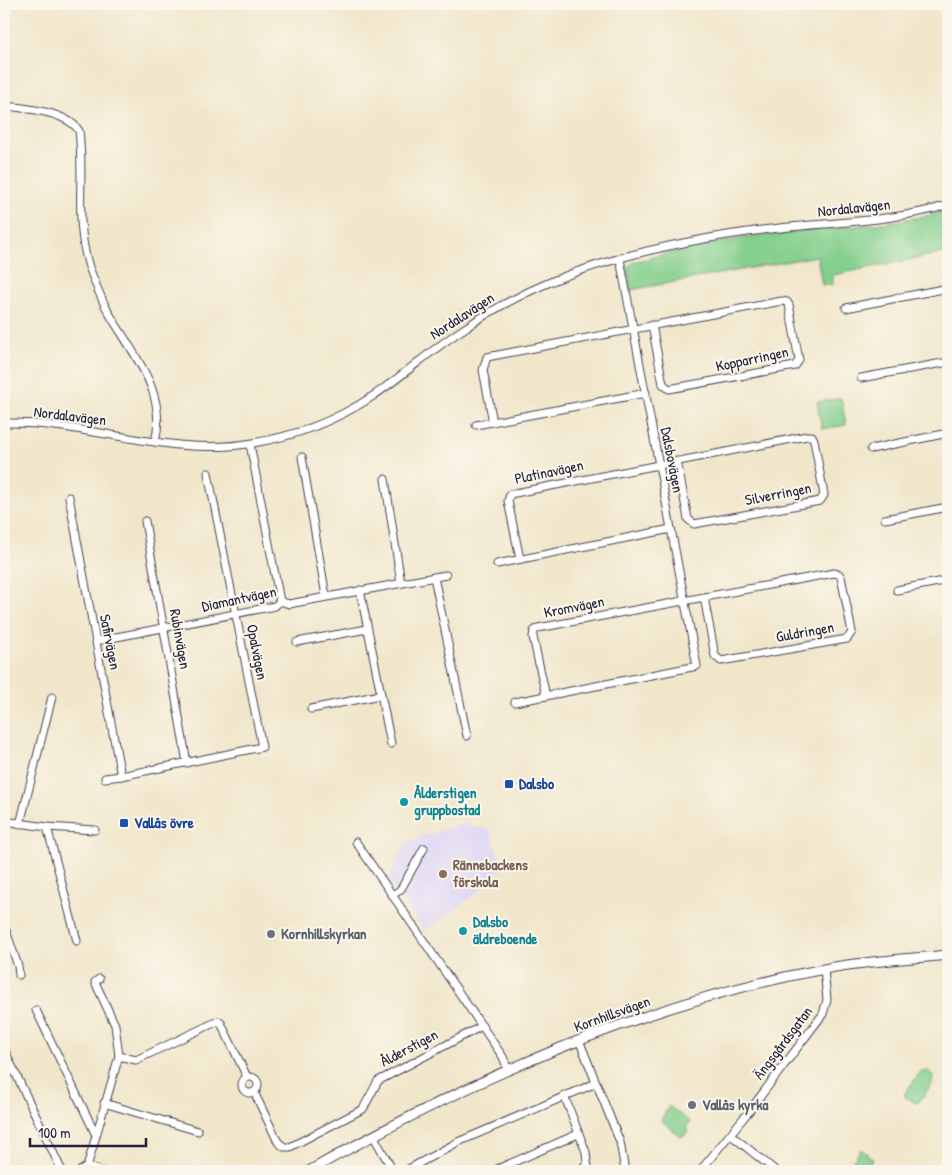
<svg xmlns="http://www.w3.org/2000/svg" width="952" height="1175" viewBox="0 0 952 1175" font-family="'Patrick Hand',sans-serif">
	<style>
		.built { fill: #ddd5f6 }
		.green { fill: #84cf8d; stroke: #537864 }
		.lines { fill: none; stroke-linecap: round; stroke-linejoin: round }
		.minor-casing { stroke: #413f50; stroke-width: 9 }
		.tertiary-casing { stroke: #413f50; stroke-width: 11 }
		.minor { stroke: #fff; stroke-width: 7 }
		.tertiary { stroke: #fff; stroke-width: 9 }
		.transit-dot { fill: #1a4fb4; stroke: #fbf7ec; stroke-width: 2 }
		.culture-dot { fill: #0f9aa8; stroke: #fbf7ec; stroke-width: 2 }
		.education-dot { fill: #8d6e63; stroke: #fbf7ec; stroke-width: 2 }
		.worship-dot { fill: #6b7280; stroke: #fbf7ec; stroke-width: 2 }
		.labels { text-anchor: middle; stroke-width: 4; stroke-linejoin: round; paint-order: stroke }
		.street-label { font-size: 15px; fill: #22223b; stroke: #fbf7ec }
		.transit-label { font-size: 15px; font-weight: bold; fill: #164399; stroke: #fbf7ec; text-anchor: start }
		.culture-label { font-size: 15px; font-weight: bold; fill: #0d838f; stroke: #fbf7ec; text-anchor: start }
		.education-label { font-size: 15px; font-weight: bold; fill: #785e54; stroke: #fbf7ec; text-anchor: start }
		.worship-label { font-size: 15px; font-weight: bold; fill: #5b616d; stroke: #fbf7ec; text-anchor: start }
	</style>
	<rect width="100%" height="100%" fill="#fbf7ec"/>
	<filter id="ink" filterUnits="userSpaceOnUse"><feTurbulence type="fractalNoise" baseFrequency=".02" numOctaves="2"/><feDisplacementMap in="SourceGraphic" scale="10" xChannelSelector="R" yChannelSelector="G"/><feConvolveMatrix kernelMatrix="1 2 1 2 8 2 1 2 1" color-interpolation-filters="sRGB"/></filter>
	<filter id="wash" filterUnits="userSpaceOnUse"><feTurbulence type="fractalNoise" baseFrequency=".0096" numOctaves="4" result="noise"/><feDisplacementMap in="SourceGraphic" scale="20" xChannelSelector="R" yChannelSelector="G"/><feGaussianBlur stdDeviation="1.12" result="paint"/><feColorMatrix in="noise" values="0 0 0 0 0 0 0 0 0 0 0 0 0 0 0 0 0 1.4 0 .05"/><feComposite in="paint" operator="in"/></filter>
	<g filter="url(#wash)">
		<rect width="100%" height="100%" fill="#f0e6ca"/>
		<polygon class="built" points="463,824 490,830 502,868 478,892 425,931 388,880 407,842"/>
		<g class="green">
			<path d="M948 211V252L833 275V284L822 285 817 256 630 290 627 268 633 262C673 252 714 242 756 236 820 228 885 227 948 211Z"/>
			<polygon points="841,398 846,425 822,429 817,402"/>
			<polygon points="926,1070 933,1075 932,1084 918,1103 913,1102 905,1097 905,1093 921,1071 924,1072"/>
			<polygon points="669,1106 690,1122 686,1127 689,1132 681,1137 661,1120"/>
			<polygon points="861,1149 873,1159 866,1171 845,1171"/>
		</g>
	</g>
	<g filter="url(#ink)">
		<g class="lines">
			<g class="minor-casing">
				<g id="minor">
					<path d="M4 106C25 108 68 112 79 131 85 178 74 219 89 267 95 283 101 299 109 313 132 353 168 392 155 442"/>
					<polyline points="846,308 948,288"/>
					<polyline points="861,378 948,362"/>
					<polyline points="493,422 483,370 487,357 782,301 787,302 789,305 799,360 795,366 669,389 663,384 652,325"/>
					<path d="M4 423C87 421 169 458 253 443 296 436 337 420 373 396 404 375 431 350 462 330 490 311 523 293 555 280 618 255 688 240 755 231 820 222 885 224 948 205"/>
					<polyline points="476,425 646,393"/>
					<polyline points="250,444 280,601"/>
					<polyline points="871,449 948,433"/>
					<polyline points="302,457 326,596"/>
					<polyline points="385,479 401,583"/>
					<polyline points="69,497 121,776 105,778"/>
					<polyline points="885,519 948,507"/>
					<polyline points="145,521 187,763"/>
					<polyline points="520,559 508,501 510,494 807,436 812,436 814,440 824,495 820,501 694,524 688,519 677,461"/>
					<polyline points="497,564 671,529"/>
					<polyline points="434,577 467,736"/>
					<polyline points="360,590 391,744"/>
					<polyline points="897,590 948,580"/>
					<polyline points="96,641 275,606 280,601 289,604 446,575"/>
					<polyline points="297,642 367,629"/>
					<polyline points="546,696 533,637 534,631 538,628 834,573 839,574 841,577 852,632 847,639 721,661 715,656 704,597"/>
					<polyline points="515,702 697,666 620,259"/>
					<polyline points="311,709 380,695"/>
					<polyline points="121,776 262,747 208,473"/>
					<polyline points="4,821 47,827 95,830"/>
					<polyline points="20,824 52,697"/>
					<polyline points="47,827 77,941"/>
					<polyline points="356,842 503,1057 508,1070"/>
					<polyline points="393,895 401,889 424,848"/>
					<polyline points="4,925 18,966 19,975"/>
					<polyline points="36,1010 95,1133"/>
					<polyline points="579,1040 620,1142 625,1171"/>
					<polyline points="4,1049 62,1171"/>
					<polyline points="119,1056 136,1060 218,1021 221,1023 247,1077"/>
					<circle cx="250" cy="1085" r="8"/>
					<polyline points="254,1092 278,1142 284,1147 290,1147 363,1109 378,1081 482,1026"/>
					<polyline points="564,1095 586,1152 588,1171"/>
					<polyline points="104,1103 198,1131"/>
					<polyline points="373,1135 393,1171"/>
					<polyline points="731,1135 776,1171"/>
					<polyline points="87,1167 102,1171"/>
					<polyline points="80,1171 87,1167 119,1056 115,1025 95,982 99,979"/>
					<polyline points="405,1171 458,1142 596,1083"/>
					<polyline points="493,1171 578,1134"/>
					<polyline points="576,1171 588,1166"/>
					<polyline points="700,1171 750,1110 823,1014 827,1000 824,969"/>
				</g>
			</g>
			<g class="tertiary-casing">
				<path id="tertiary" d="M309 1171C470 1080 642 1003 824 969 865 961 907 959 948 955"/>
			</g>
			<use href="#minor" class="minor"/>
			<use href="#tertiary" class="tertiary"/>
		</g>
	</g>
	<g class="transit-dot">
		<rect x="504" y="779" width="10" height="10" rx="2.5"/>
		<rect x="119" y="818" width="10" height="10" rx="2.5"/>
	</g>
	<g class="culture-dot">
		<circle cx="404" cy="802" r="5"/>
		<circle cx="463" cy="931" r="5"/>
	</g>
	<circle class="education-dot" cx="443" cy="874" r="5"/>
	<g class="worship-dot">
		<circle cx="271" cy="934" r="5"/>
		<circle cx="692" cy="1105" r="5"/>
	</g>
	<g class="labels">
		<g class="street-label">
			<text transform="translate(854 208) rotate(-6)" y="5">Nordalavägen</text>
			<text transform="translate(462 316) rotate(-33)" y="5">Nordalavägen</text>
			<text transform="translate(752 359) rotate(-12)" y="5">Kopparringen</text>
			<text transform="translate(70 416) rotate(7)" y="5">Nordalavägen</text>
			<text transform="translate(672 460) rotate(79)" y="5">Dalsbovägen</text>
			<text transform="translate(549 472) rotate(-12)" y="5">Platinavägen</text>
			<text transform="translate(778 494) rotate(-11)" y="5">Silverringen</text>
			<text transform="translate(239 599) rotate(-12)" y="5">Diamantvägen</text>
			<text transform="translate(574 607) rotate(-11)" y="5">Kromvägen</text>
			<text transform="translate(805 632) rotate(-10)" y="5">Guldringen</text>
			<text transform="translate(180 639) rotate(80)" y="5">Rubinvägen</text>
			<text transform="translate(110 642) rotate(79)" y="5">Safirvägen</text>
			<text transform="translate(257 652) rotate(79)" y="5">Opalvägen</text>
			<text transform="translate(612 1014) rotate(-20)" y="5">Kornhillsvägen</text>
			<text transform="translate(783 1043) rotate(-53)" y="5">Ängsgårdsgatan</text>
			<text transform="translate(409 1048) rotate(-28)" y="5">Ålderstigen</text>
		</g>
		<g class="transit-label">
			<text x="519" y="789">Dalsbo</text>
			<text x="134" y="828">Vallås övre</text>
		</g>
		<g class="culture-label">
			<text x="414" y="798">Ålderstigen<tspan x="414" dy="17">gruppbostad</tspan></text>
			<text x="473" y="927">Dalsbo<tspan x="473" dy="17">äldreboende</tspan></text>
		</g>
		<g class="education-label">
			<text x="453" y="870">Rännebackens<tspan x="453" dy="17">förskola</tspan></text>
		</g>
		<g class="worship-label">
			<text x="281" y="939">Kornhillskyrkan</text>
			<text x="702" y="1110">Vallås kyrka</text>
		</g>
	</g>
	<rect width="952" height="1175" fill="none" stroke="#fbf7ec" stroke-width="20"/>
	<path d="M30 1138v8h116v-8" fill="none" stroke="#22223b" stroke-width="2.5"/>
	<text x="38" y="1138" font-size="15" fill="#22223b" stroke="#fbf7ec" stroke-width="4" paint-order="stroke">100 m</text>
</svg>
